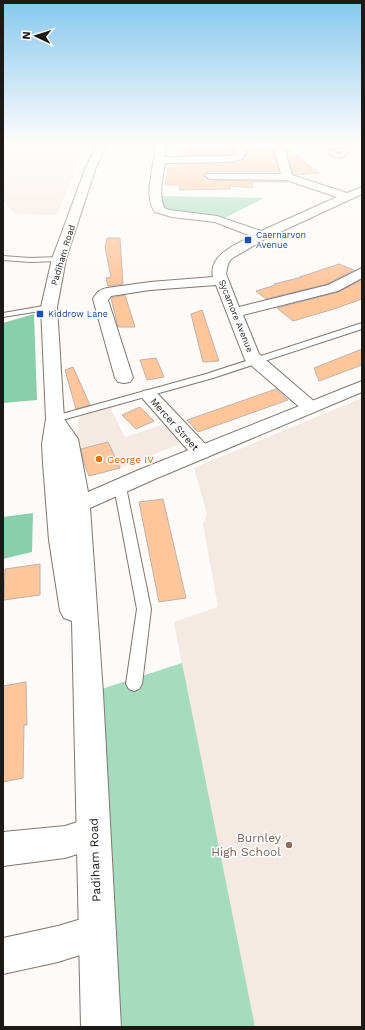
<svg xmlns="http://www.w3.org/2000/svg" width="365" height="1030" viewBox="0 0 365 1030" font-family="'Work Sans',sans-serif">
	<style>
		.built { fill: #f4e9e3 }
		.green { fill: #a5dcbf }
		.forest { fill: #8acfac }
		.building { fill: #ffc59b; stroke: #bdb3ac }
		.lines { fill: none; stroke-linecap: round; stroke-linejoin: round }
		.lane-casing { stroke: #807670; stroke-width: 2 }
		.street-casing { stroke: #807670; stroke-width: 2 }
		.primary-casing { stroke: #807670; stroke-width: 2 }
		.lane { fill: #fff; fill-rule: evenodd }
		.street { fill: #fff; fill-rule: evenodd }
		.primary { fill: #fff; fill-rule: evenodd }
		.transit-dot { fill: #1a4fb4; stroke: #fff; stroke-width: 1.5 }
		.food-dot { fill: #e8710a; stroke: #fff; stroke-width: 1.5 }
		.education-dot { fill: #8d6e63; stroke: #fff; stroke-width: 1.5 }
		.labels { text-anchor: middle; stroke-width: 3; stroke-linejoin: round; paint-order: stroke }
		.far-transit-label { font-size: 9px; fill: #164399; stroke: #fff; text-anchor: start }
		.far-street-label { font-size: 9px; fill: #1d1917; stroke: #fff }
		.street-label { font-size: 10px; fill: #1d1917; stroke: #fff }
		.food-label { font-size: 10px; fill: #c56008; stroke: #fff; text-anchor: start }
		.near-education-label { font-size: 12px; fill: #785e54; stroke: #fff; text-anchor: end }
		.near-street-label { font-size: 12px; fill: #1d1917; stroke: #fff }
	</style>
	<rect width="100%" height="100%" fill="#fefaf7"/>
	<g class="built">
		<polygon points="3,144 87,144 81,154 57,215 15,214 3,200"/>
		<polygon points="362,398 362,1027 249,1027 174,622 218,607 203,524 207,514 194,468"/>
		<polygon points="110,407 125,437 164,424 182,443 120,468 89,476 76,443 79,417"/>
	</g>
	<g class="green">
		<polygon points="159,196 264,198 225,218 179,214 163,209"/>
		<polygon points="182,663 255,1027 101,1027 89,693"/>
	</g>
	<g class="forest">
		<polygon points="34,314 37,400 3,403 3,323"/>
		<polygon points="33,513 32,552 3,559 3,517"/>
	</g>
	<g class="building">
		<polygon points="220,144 234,144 234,154 179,155 180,150 220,150"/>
		<polygon points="247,144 263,144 264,147 272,147 279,172 206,172 204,176 210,180 287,182 253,182 252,188 230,186 231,189 180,190 179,185 165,185 168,168 178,168 178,164 228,164 242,160 247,154"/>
		<polygon points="285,147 286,147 319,173 297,175 293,174"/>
		<polygon points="107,238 120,238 123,284 108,286 106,278 111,277 105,247"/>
		<polygon points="339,264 354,270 327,284 266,299 256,291 275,285 274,284 302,277 300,277"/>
		<polygon points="362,280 362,299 334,309 293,321 277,308 338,292"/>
		<polygon points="125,295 135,327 118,327 111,298"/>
		<polygon points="202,310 219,361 203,362 191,314"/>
		<polygon points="362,349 362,365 319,381 314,368"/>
		<polygon points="156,358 164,377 147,380 140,360"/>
		<polygon points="73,367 90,405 76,409 65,370"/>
		<polygon points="276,389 288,400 198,432 187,420"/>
		<polygon points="140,407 154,421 136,429 122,415"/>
		<polygon points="108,442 120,468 89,476 85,466 81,449"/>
		<polygon points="163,499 186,598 159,602 139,502"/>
		<polygon points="40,564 40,595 4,600 5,569"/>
		<polygon points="26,682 27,725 24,725 23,778 3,782 3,686"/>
	</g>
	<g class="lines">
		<g class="lane-casing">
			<g id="lane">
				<path d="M350 144H355C349 153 342 164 328 153L330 150 347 148ZM346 151 339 154 334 152Z"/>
				<polygon points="3,256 30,258 59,257 63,259 59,261 30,262 3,260"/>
				<polygon points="49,305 52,305 52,309 3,317 3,313"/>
				<polygon points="362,323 362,329 213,378 55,422 50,419 51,417 206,374"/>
				<polygon points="120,483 124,484 126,487 151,609 142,684 139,689 134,691 129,689 126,684 137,609 114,487 116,484"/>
			</g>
		</g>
		<g class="street-casing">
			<g id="street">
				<path d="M155 144H165V157L228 156 235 155 236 153 235 144H245L246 153 242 159 228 162 165 163C163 178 158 193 164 208L169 210 217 216 261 231 337 197 286 180 210 179 205 176 206 174H281L273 144H283L292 175 347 193 362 187V194L265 239 231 259 228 264 226 274 239 307 328 285 362 268V278L338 291 243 315 259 354 316 403 319 407 316 411 310 413 304 411 245 360 216 285 150 290 111 296 108 300 133 378 130 382 124 383 118 382 115 378 93 299C96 293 100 289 107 288L150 282 213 277C208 255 236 245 251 236L215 222 172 217 155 212C142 194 156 165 155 144Z"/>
				<polygon points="149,390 155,391 208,447 211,452 208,457 201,459 194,457 143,399 140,395 143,391"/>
				<polygon points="94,817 106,821 110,833 106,845 65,858 3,866 3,832 65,826"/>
				<polygon points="98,914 111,919 116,932 111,945 58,962 3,974 3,938 58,926"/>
			</g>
		</g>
		<g class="primary-casing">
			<polygon id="primary" points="97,144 107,144 96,167 66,259 57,307 64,419 78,439 88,492 141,469 362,381 362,392 155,479 90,508 103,693 121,1027 81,1027 72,621 64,618 60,611 49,540 43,463 42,444 46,419 41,307 52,259 86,167"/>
		</g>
		<use href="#lane" class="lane"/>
		<use href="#street" class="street"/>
		<use href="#primary" class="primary"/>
	</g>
	<linearGradient id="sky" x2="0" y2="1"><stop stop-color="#85c8ef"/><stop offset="0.5" stop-color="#fffdfb"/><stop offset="1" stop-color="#fffdfb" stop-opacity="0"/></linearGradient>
	<rect width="365" height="288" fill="url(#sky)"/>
	<g class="transit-dot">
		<rect x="244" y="236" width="8" height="8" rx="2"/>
		<rect x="36" y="310" width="8" height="8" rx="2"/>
	</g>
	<circle class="food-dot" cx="99" cy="459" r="4"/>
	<circle class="education-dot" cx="289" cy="845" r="4"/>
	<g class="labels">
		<g class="far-transit-label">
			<text x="256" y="238">Caernarvon<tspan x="256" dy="10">Avenue</tspan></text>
			<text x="48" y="317">Kiddrow Lane</text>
		</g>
		<g class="far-street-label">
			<text transform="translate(63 255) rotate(-73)" y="3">Padiham Road</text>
			<text transform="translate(236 316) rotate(68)" y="3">Sycamore Avenue</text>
		</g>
		<g class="street-label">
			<text transform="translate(175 424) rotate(48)" y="4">Mercer Street</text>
		</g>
		<g class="food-label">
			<text x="107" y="463">George IV</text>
		</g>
		<g class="near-education-label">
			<text x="281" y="842">Burnley<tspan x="281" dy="14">High School</tspan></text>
		</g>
		<g class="near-street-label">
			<text transform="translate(95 860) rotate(-92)" y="4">Padiham Road</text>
		</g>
	</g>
	<rect width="365" height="1030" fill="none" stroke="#1d1917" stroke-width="8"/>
	<g transform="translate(36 36) rotate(274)" stroke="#ffffff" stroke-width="3" paint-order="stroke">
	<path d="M0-3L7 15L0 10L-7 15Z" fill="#1d1917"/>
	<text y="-6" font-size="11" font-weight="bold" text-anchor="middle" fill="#1d1917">N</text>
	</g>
</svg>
